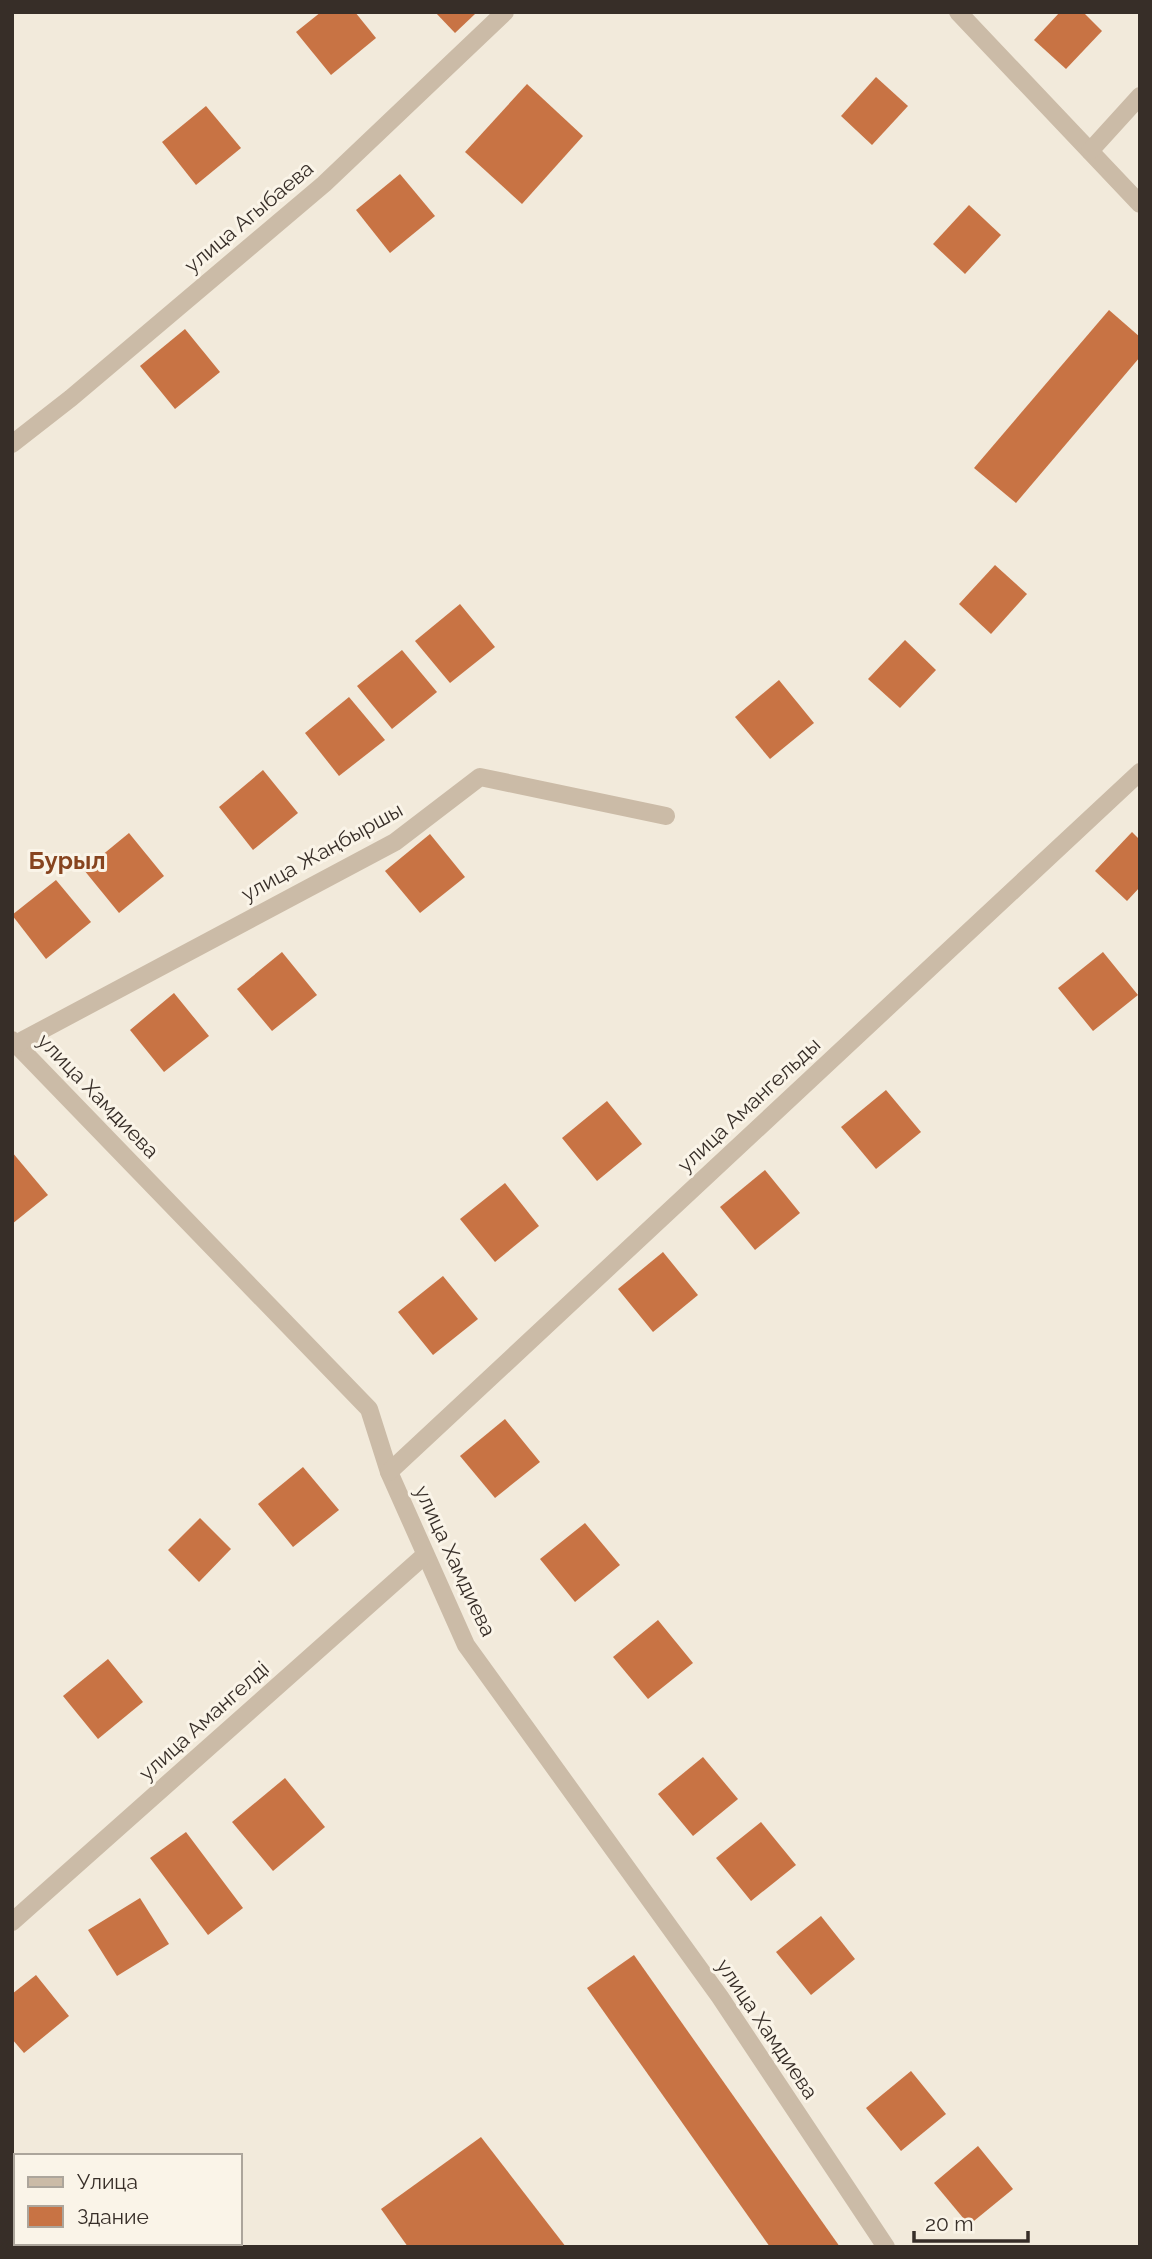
<svg xmlns="http://www.w3.org/2000/svg" width="1152" height="2259" viewBox="0 0 1152 2259" font-family="Raleway,sans-serif">
	<style>
		.building { fill: #c87344 }
		.lines { fill: none; stroke-linecap: round; stroke-linejoin: round }
		.minor { stroke: #cbbba7; stroke-width: 18 }
		.labels { text-anchor: middle; stroke-width: 6; stroke-linejoin: round; paint-order: stroke }
		.street-label { font-size: 21px; fill: #372e28; stroke: #faf4e8 }
		.quarter-label { font-size: 24px; font-weight: bold; fill: #87441f; stroke: #faf4e8 }
	</style>
	<rect width="100%" height="100%" fill="#f2eadb"/>
	<g class="building">
		<polygon points="321,12 355,12 376,38 331,75 296,32"/>
		<polygon points="435,12 474,12 475,14 455,33"/>
		<polygon points="1060,12 1083,12 1102,31 1066,69 1034,40"/>
		<polygon points="876,77 908,106 872,145 841,116"/>
		<polygon points="527,84 583,136 522,204 465,152"/>
		<polygon points="206,106 241,148 196,185 162,142"/>
		<polygon points="400,174 435,216 390,253 356,210"/>
		<polygon points="969,205 1001,235 965,274 933,244"/>
		<polygon points="1109,310 1140,337 1140,357 1016,503 974,468"/>
		<polygon points="185,329 220,372 175,409 140,366"/>
		<polygon points="995,565 1027,594 991,634 959,604"/>
		<polygon points="460,604 495,647 450,683 415,641"/>
		<polygon points="905,640 936,670 900,708 868,679"/>
		<polygon points="402,650 437,692 392,729 357,686"/>
		<polygon points="779,680 814,723 770,759 735,717"/>
		<polygon points="349,697 385,740 339,776 305,733"/>
		<polygon points="263,770 298,813 253,850 219,807"/>
		<polygon points="1132,832 1140,840 1140,887 1127,901 1095,871"/>
		<polygon points="129,833 164,876 119,913 84,870"/>
		<polygon points="430,834 465,877 420,913 385,871"/>
		<polygon points="56,880 91,922 46,959 12,915"/>
		<polygon points="282,952 317,995 272,1031 237,989"/>
		<polygon points="1103,952 1138,995 1093,1031 1058,988"/>
		<polygon points="174,993 209,1036 164,1072 130,1030"/>
		<polygon points="886,1090 921,1132 876,1169 841,1127"/>
		<polygon points="607,1101 642,1144 597,1181 562,1138"/>
		<polygon points="12,1152 48,1195 12,1224"/>
		<polygon points="765,1170 800,1213 755,1250 720,1207"/>
		<polygon points="505,1183 539,1226 495,1262 460,1219"/>
		<polygon points="663,1252 698,1295 653,1332 618,1289"/>
		<polygon points="443,1276 478,1319 433,1355 398,1312"/>
		<polygon points="505,1419 540,1462 495,1498 460,1456"/>
		<polygon points="303,1467 339,1510 293,1547 258,1504"/>
		<polygon points="200,1518 231,1549 199,1582 168,1550"/>
		<polygon points="585,1523 620,1565 575,1602 540,1559"/>
		<polygon points="658,1620 693,1663 648,1699 613,1657"/>
		<polygon points="108,1659 143,1702 98,1739 63,1696"/>
		<polygon points="703,1757 738,1799 693,1836 658,1794"/>
		<polygon points="285,1778 325,1827 273,1871 232,1822"/>
		<polygon points="761,1822 796,1865 751,1901 716,1858"/>
		<polygon points="186,1832 243,1908 208,1935 150,1858"/>
		<polygon points="140,1898 169,1944 117,1976 88,1930"/>
		<polygon points="821,1916 855,1959 811,1995 776,1952"/>
		<polygon points="634,1955 840,2247 770,2247 587,1988"/>
		<polygon points="36,1975 69,2016 24,2053 12,2039 12,1994"/>
		<polygon points="911,2071 946,2114 901,2151 866,2108"/>
		<polygon points="481,2137 566,2247 408,2247 381,2209"/>
		<polygon points="978,2146 1013,2189 969,2225 934,2183"/>
	</g>
	<g class="lines">
		<g class="minor">
			<polyline points="958,12 1140,204"/>
			<polyline points="1090,151 1140,96"/>
			<polyline points="12,444 71,398 324,184 505,12"/>
			<polyline points="12,1040 369,1409 389,1472 466,1645 720,1997 886,2247"/>
			<polyline points="12,1046 395,842 480,777 666,816"/>
			<polyline points="389,1472 1140,772"/>
			<polyline points="12,1922 425,1555"/>
		</g>
	</g>
	<g class="labels">
		<g class="street-label">
			<text transform="translate(249 217) rotate(-40)" y="7">улица Агыбаева</text>
			<text transform="translate(322 852) rotate(-29)" y="7">улица Жаңбыршы</text>
			<text transform="translate(98 1096) rotate(46)" y="7">улица Хамдиева</text>
			<text transform="translate(749 1105) rotate(-43)" y="7">улица Амангельды</text>
			<text transform="translate(455 1561) rotate(65)" y="7">улица Хамдиева</text>
			<text transform="translate(204 1721) rotate(-42)" y="7">улица Амангелді</text>
			<text transform="translate(767 2029) rotate(56)" y="7">улица Хамдиева</text>
		</g>
		<g class="quarter-label">
			<text x="67" y="869">Бурыл</text>
		</g>
	</g>
	<rect width="1152" height="2259" fill="none" stroke="#372e28" stroke-width="28"/>
	<rect x="14" y="2154" width="228" height="91" fill="#faf4e8" stroke="#aca59b" stroke-width="2"/>
	<rect x="28" y="2177" width="35" height="10" fill="#cbbba7" stroke="#aca59b" stroke-width="2"/>
	<text x="77" y="2189" font-size="21" fill="#372e28">Улица</text>
	<rect x="28" y="2206" width="35" height="21" fill="#c87344" stroke="#aca59b" stroke-width="2"/>
	<text x="77" y="2224" font-size="21" fill="#372e28">Здание</text>
	<path d="M914 2231v10h114v-10" fill="none" stroke="#372e28" stroke-width="3.5"/>
	<text x="925" y="2231" font-size="21" fill="#372e28" stroke="#faf4e8" stroke-width="5" paint-order="stroke">20 m</text>
</svg>
